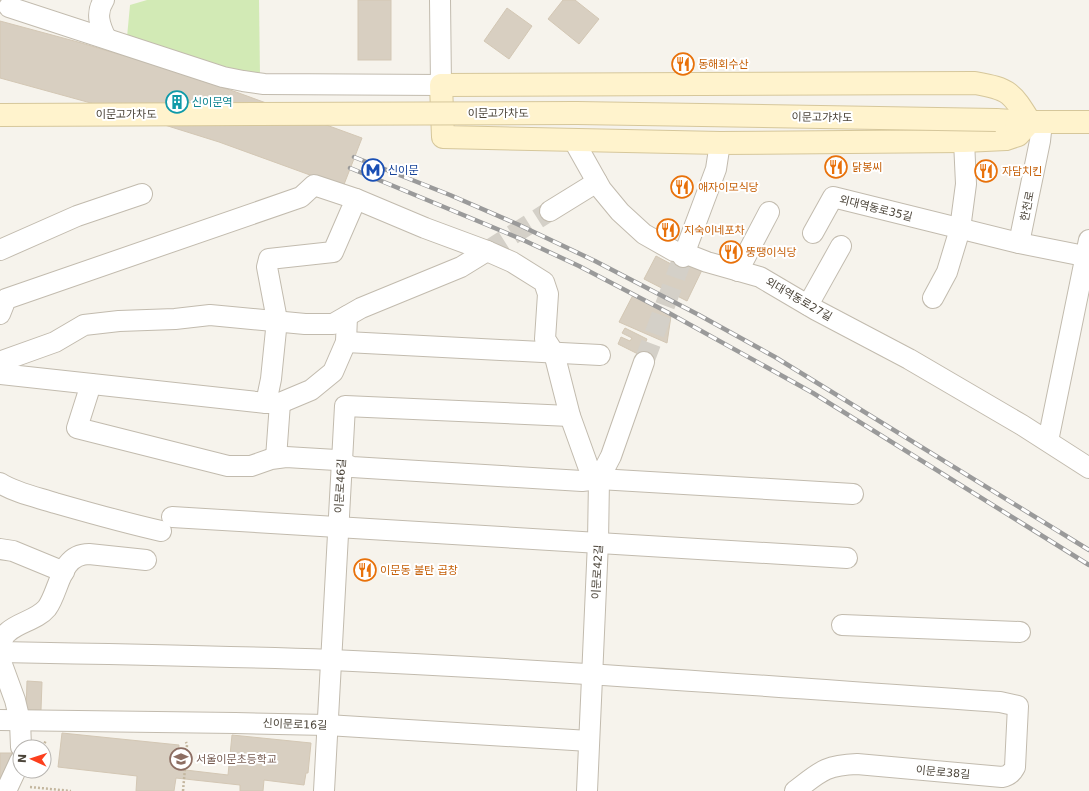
<svg xmlns="http://www.w3.org/2000/svg" width="1089" height="791" viewBox="0 0 1089 791" font-family="'DejaVu Sans','Noto Sans KR',sans-serif">
	<style>
		.green { fill: #d2eab5 }
		.building { fill: #d8cfc1; stroke: #d3c7b4 }
		.lines { fill: none; stroke-linecap: round; stroke-linejoin: round }
		.street-tunnel { stroke: #d4d0c8; stroke-width: 20; stroke-dasharray: 20 10; stroke-linecap: butt }
		.street-casing { stroke: #c2bbae; stroke-width: 22 }
		.secondary-casing { stroke: #d6c79b; stroke-width: 24 }
		.path { stroke: #c4b79f; stroke-width: 2.5; stroke-dasharray: 2 2; stroke-linecap: butt }
		.street { stroke: #fff; stroke-width: 20 }
		.secondary { stroke: #fff3cd; stroke-width: 22 }
		.rail-casing { stroke: #9a9a9a; stroke-width: 4.5 }
		.rail { stroke: #fff; stroke-width: 3; stroke-dasharray: 9; stroke-linecap: butt }
		.secondary-bridge-casing { stroke: #d6c79b; stroke-width: 24; stroke-linecap: butt }
		.secondary-bridge { stroke: #fff3cd; stroke-width: 22 }
		.labels { text-anchor: middle; stroke-width: 4; stroke-linejoin: round; paint-order: stroke }
		.food-label { font-size: 11px; fill: #c56008; stroke: #fff; text-anchor: start }
		.culture-label { font-size: 11px; fill: #0d838f; stroke: #fff; text-anchor: start }
		.street-label { font-size: 11px; fill: #4b4439; stroke: #fff }
		.transit-label { font-size: 11px; fill: #164399; stroke: #fff; text-anchor: start }
		.education-label { font-size: 11px; fill: #785e54; stroke: #fff; text-anchor: start }
	</style>
	<rect width="100%" height="100%" fill="#f6f3ec"/>
	<polygon class="green" points="147,0 259,0 260,77 225,73 127,37 130,5"/>
	<g class="building">
		<rect x="358" y="0" width="33" height="60"/>
		<polygon points="563,0 575,0 599,19 579,44 548,19"/>
		<polygon points="507,8 532,26 509,59 484,41"/>
		<polygon points="0,21 78,42 165,68 236,92 362,138 343,187 219,142 120,111 0,78"/>
		<polygon points="656,256 671,264 674,256 702,270 687,301 644,279"/>
		<polygon points="633,295 671,316 667,343 619,322"/>
		<polygon points="625,328 647,339 640,355 618,344 621,337 630,341 632,338 622,333"/>
		<polygon points="27,681 42,682 41,710 26,710"/>
		<polygon points="62,733 179,745 177,769 228,775 232,735 311,743 308,773 306,773 304,785 264,780 263,791 240,791 240,785 176,778 174,791 136,791 137,776 58,767"/>
		<polygon points="0,753 12,753 0,785"/>
	</g>
	<g class="lines">
		<g class="street-tunnel">
			<polyline points="487,251 550,211"/>
			<polyline points="644,362 683,257"/>
		</g>
		<g class="street-casing">
			<g id="street">
				<path d="M104 0C95 13 100 26 106 38"/>
				<polyline points="9,7 223,77 243,81 264,84 441,85 440,0"/>
				<polyline points="574,141 601,189 620,212 644,234 674,251 684,253 707,262 760,277 816,310 909,359 1022,425 1089,468"/>
				<polyline points="356,199 425,228 487,251 512,262 544,282 548,294 545,339 554,353 570,416 588,466 599,479"/>
				<polyline points="550,211 597,182"/>
				<polyline points="813,233 833,197 1019,243 1089,257"/>
				<polyline points="1019,243 1040,141 1042,122"/>
				<polyline points="0,250 77,216 142,194"/>
				<polyline points="683,257 716,169 720,143"/>
				<polyline points="738,271 769,212"/>
				<polyline points="933,298 947,272 960,229 966,184 964,141"/>
				<polyline points="808,305 841,246"/>
				<polyline points="0,314 6,299 301,197 314,185 356,199 333,252 269,259 267,267 277,320 271,379 266,403 280,403 311,390 333,372 346,342 347,316"/>
				<polyline points="346,342 600,355"/>
				<polyline points="0,364 2,361 55,342 84,325 119,321 175,319 210,315 305,324 333,324 361,308 461,267 487,251"/>
				<polyline points="0,374 266,403"/>
				<polyline points="91,384 77,428 228,466 251,466 271,459 286,457 336,460 352,467 582,481 599,479 853,494"/>
				<polyline points="1048,441 1089,240"/>
				<polyline points="276,458 280,403"/>
				<path d="M0 483C16 493 36 497 55 503 90 513 125 523 161 531"/>
				<polyline points="172,517 847,558"/>
				<polyline points="0,549 13,551 64,572"/>
				<polyline points="842,625 1020,632"/>
				<path d="M0 645C2 641 4 635 8 632 19 622 37 620 47 608 60 590 60 554 89 554L146 560"/>
				<path d="M0 652C111 654 221 656 332 660 555 670 777 687 1000 702L1018 706 1015 767C1012 773 1009 776 1002 777L857 764C825 765 820 772 795 791"/>
				<polyline points="0,659 15,700 20,721 21,747"/>
				<polyline points="0,720 235,723 327,725 589,741"/>
				<polyline points="6,791 20,761"/>
				<polyline points="324,791 345,406 570,416"/>
				<polyline points="587,791 598,542 599,479 611,456 644,362"/>
			</g>
		</g>
		<g class="secondary-casing">
			<g id="secondary">
				<path d="M975 83C1010 89 1012 93 1030 122L1018 135 1006 139 964 141 720 143 443 137 441 85Z"/>
				<polyline points="996,120 1030,122 1089,122"/>
			</g>
		</g>
		<g class="path">
			<polyline points="43,747 46,740"/>
			<polyline points="30,787 71,791"/>
			<polyline points="183,791 187,745 186,742"/>
		</g>
		<use href="#street" class="street"/>
		<use href="#secondary" class="secondary"/>
		<g class="rail-casing">
			<g id="rail">
				<polyline points="354,157 450,195 517,224 595,261 699,315 775,357 1089,550"/>
				<polyline points="350,168 521,239 579,266 669,313 813,393 1089,565"/>
			</g>
		</g>
		<use href="#rail" class="rail"/>
		<g class="secondary-bridge-casing">
			<polyline id="secondary-bridge" points="0,115 577,113 996,120"/>
		</g>
		<use href="#secondary-bridge" class="secondary-bridge"/>
	</g>
	<defs>
		<g id="restaurant-ring" transform="scale(1.15)"><circle r="9.5" fill="#fff" stroke="#e8710a" stroke-width="1.5"/><path d="M-5-6h1v4h1v-4h1v4h1v-4h1v5L-1.5 .5V6h-2V.5L-5-1ZM5-6V6H3V1.5H1.5Q1.5-4 5-6Z" fill="#e8710a"/></g>
		<g id="building-ring" transform="scale(1.15)"><circle r="9.5" fill="#fff" stroke="#0f9aa8" stroke-width="1.5"/><path d="M-4-6H4V6H1V3H-1V6H-4ZM-2.5-4.3h1.7v1.8h-1.7ZM.8-4.3h1.7v1.8H.8ZM-2.5-1h1.7V.8h-1.7ZM.8-1h1.7V.8H.8Z" fill="#0f9aa8"/></g>
		<g id="metro-ring" transform="scale(1.15)"><circle r="9.5" fill="#fff" stroke="#1a4fb4" stroke-width="1.5"/><path d="M-5.5 5V-5H-3L0 0L3-5H5.5V5H3V-.5L0 4L-3-.5V5Z" fill="#1a4fb4"/></g>
		<g id="school-ring" transform="scale(1.15)"><circle r="9.5" fill="#fff" stroke="#8d6e63" stroke-width="1.5"/><path d="M0-5L7-2L0 1L-7-2ZM-4 1L0 2.5L4 1V4Q0 6-4 4Z" fill="#8d6e63"/></g>
	</defs>
	<g fill-rule="evenodd">
		<use href="#restaurant-ring" x="683" y="64"/>
		<use href="#building-ring" x="177" y="102"/>
		<use href="#restaurant-ring" x="836" y="167"/>
		<use href="#metro-ring" x="373" y="170"/>
		<use href="#restaurant-ring" x="986" y="171"/>
		<use href="#restaurant-ring" x="682" y="187"/>
		<use href="#restaurant-ring" x="668" y="230"/>
		<use href="#restaurant-ring" x="731" y="252"/>
		<use href="#restaurant-ring" x="365" y="570"/>
		<use href="#school-ring" x="181" y="759"/>
	</g>
	<g class="labels">
		<g class="food-label">
			<text x="698" y="68">동해회수산</text>
			<text x="852" y="171">닭봉씨</text>
			<text x="1002" y="175">자담치킨</text>
			<text x="698" y="191">애자이모식당</text>
			<text x="684" y="234">지숙이네포차</text>
			<text x="746" y="256">뚱땡이식당</text>
			<text x="380" y="574">이문동 불탄 곱창</text>
		</g>
		<g class="culture-label">
			<text x="192" y="106">신이문역</text>
		</g>
		<g class="street-label">
			<text x="498" y="117">이문고가차도</text>
			<text x="126" y="118">이문고가차도</text>
			<text transform="translate(822 117) rotate(1)" y="4">이문고가차도</text>
			<text transform="translate(1027 206) rotate(-79)" y="4">한천로</text>
			<text transform="translate(876 208) rotate(14)" y="4">외대역동로35길</text>
			<text transform="translate(799 299) rotate(30)" y="4">외대역동로27길</text>
			<text transform="translate(340 486) rotate(-87)" y="4">이문로46길</text>
			<text transform="translate(597 572) rotate(-87)" y="4">이문로42길</text>
			<text transform="translate(295 724) rotate(2)" y="4">신이문로16길</text>
			<text transform="translate(943 772) rotate(5)" y="4">이문로38길</text>
		</g>
		<g class="transit-label">
			<text x="388" y="174">신이문</text>
		</g>
		<g class="education-label">
			<text x="196" y="763">서울이문초등학교</text>
		</g>
	</g>
	<g transform="translate(32 759) rotate(273)"><circle r="19" fill="#ffffff" stroke="#b7b4b0"/>
	<path d="M0-3L7 15L0 10L-7 15Z" fill="#fc3f1d"/>
	<text y="-6" font-size="11" font-weight="bold" text-anchor="middle" fill="#4b4439">N</text>
	</g>
</svg>
